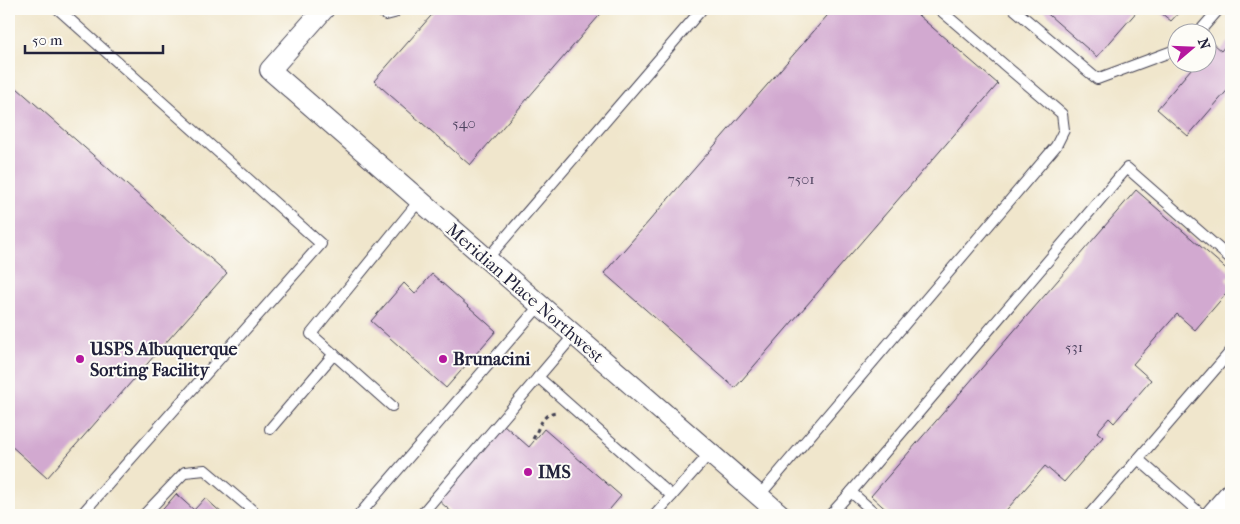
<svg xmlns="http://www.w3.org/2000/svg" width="1240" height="524" viewBox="0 0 1240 524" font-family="'IM FELL French Canon',serif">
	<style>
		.building { fill: #d2a9d0 }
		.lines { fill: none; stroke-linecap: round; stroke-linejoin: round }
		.service-casing { stroke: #413f51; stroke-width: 12 }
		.minor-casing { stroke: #413f51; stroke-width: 22 }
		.path { stroke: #413f51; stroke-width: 3; stroke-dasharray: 4 4; stroke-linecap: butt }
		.service { stroke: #fff; stroke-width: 10 }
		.minor { stroke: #fff; stroke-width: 20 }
		.poi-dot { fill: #b5179e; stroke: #fdfcf7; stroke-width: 2 }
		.labels { text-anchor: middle; stroke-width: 4; stroke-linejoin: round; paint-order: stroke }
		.number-label { font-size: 15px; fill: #4e4460 }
		.street-label { font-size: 18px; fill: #22223b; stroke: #fdfcf7 }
		.poi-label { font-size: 18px; font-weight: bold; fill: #22223b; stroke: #fdfcf7; text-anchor: start }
	</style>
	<rect width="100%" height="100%" fill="#fdfcf7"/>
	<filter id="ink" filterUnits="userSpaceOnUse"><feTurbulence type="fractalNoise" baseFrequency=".02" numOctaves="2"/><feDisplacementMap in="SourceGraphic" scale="10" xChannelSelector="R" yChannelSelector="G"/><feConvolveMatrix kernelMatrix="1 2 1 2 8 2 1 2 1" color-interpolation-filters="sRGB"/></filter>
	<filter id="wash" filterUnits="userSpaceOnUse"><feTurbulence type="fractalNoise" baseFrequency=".0096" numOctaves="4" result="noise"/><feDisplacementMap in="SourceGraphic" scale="20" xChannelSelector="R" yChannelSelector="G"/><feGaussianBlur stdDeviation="1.12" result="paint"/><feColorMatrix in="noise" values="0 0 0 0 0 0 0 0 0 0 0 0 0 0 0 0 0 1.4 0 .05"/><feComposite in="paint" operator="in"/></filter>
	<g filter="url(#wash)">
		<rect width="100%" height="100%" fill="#f0e6cc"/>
		<g id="blocks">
			<g class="building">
				<polygon points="437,9 605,9 470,165 374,81"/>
				<polygon points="833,9 911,9 998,84 735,388 604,273"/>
				<polygon points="1042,9 1139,9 1097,57"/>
				<polygon points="1156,9 1182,9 1171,21"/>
				<polygon points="1231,39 1231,86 1188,136 1157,109 1197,62 1208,62 1208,51 1213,44 1221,51"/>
				<polygon points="9,81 227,273 47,478 9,444"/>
				<polygon points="1136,190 1231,273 1226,280 1231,285 1231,288 1195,330 1177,314 1133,364 1151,380 1114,423 1109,418 1097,432 1103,437 1064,482 1045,466 1002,515 892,515 871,496"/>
				<polygon points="432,274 496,331 446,388 371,321 404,283 415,294"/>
				<polygon points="504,425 529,447 544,429 621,496 605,515 455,515 438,500"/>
				<polygon points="176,494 194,510 205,498 224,515 158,515"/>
			</g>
		</g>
	</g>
	<g filter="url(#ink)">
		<use href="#blocks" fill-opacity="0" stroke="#413f51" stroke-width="1"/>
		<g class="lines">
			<g class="service-casing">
				<g id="service">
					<polyline points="58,9 321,244 81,515"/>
					<polyline points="378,9 386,15 394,13 397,9"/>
					<polyline points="1014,9 1097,79 1178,49"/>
					<polyline points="1199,32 1219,9"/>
					<polyline points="487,259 702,9"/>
					<polyline points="538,377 672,496"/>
					<polyline points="392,406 311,334 419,201"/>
					<polyline points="270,429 334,354"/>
					<polyline points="1138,459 1231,351"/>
					<polyline points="851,492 1127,168 1231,259"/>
					<polyline points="759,496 1056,146 1064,130 1062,114 939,9"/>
					<polyline points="144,515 185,472 205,470 258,515"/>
					<polyline points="359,515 540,305"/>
					<polyline points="421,515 574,335"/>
					<polyline points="655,515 710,453"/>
					<polyline points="830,515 851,492 877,515"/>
					<polyline points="1089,515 1138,459 1202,515"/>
				</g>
			</g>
			<g class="minor-casing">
				<g id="minor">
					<polyline points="324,9 270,70 781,515"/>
					<polyline points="1211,515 1231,492"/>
				</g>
			</g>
			<path class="path" d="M533 439C540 426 543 412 558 412"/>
			<use href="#service" class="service"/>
			<use href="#minor" class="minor"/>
		</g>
	</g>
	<g class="poi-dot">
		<circle cx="80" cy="359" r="5"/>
		<circle cx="443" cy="359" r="5"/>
		<circle cx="528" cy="472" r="5"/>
	</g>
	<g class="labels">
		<g class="number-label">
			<text x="464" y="128">540</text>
			<text x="801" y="184">7501</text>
			<text x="1074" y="352">531</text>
		</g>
		<g class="street-label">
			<text transform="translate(525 293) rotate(41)" y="6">Meridian Place Northwest</text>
		</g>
		<g class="poi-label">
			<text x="90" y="355">USPS Albuquerque<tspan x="90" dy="21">Sorting Facility</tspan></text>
			<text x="453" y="365">Brunacini</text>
			<text x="538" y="478">IMS</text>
		</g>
	</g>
	<rect width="1240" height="524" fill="none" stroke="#fdfcf7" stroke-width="30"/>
	<g transform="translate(1192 48) rotate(71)"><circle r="24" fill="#fdfcf7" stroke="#a5a5ac"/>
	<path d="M0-4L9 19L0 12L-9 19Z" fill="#b5179e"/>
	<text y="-8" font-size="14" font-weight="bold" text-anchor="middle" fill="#22223b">N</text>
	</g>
	<path d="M25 45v8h138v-8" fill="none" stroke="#22223b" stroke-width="2.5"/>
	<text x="32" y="45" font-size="15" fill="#22223b" stroke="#fdfcf7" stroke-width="4" paint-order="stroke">50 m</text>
</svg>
